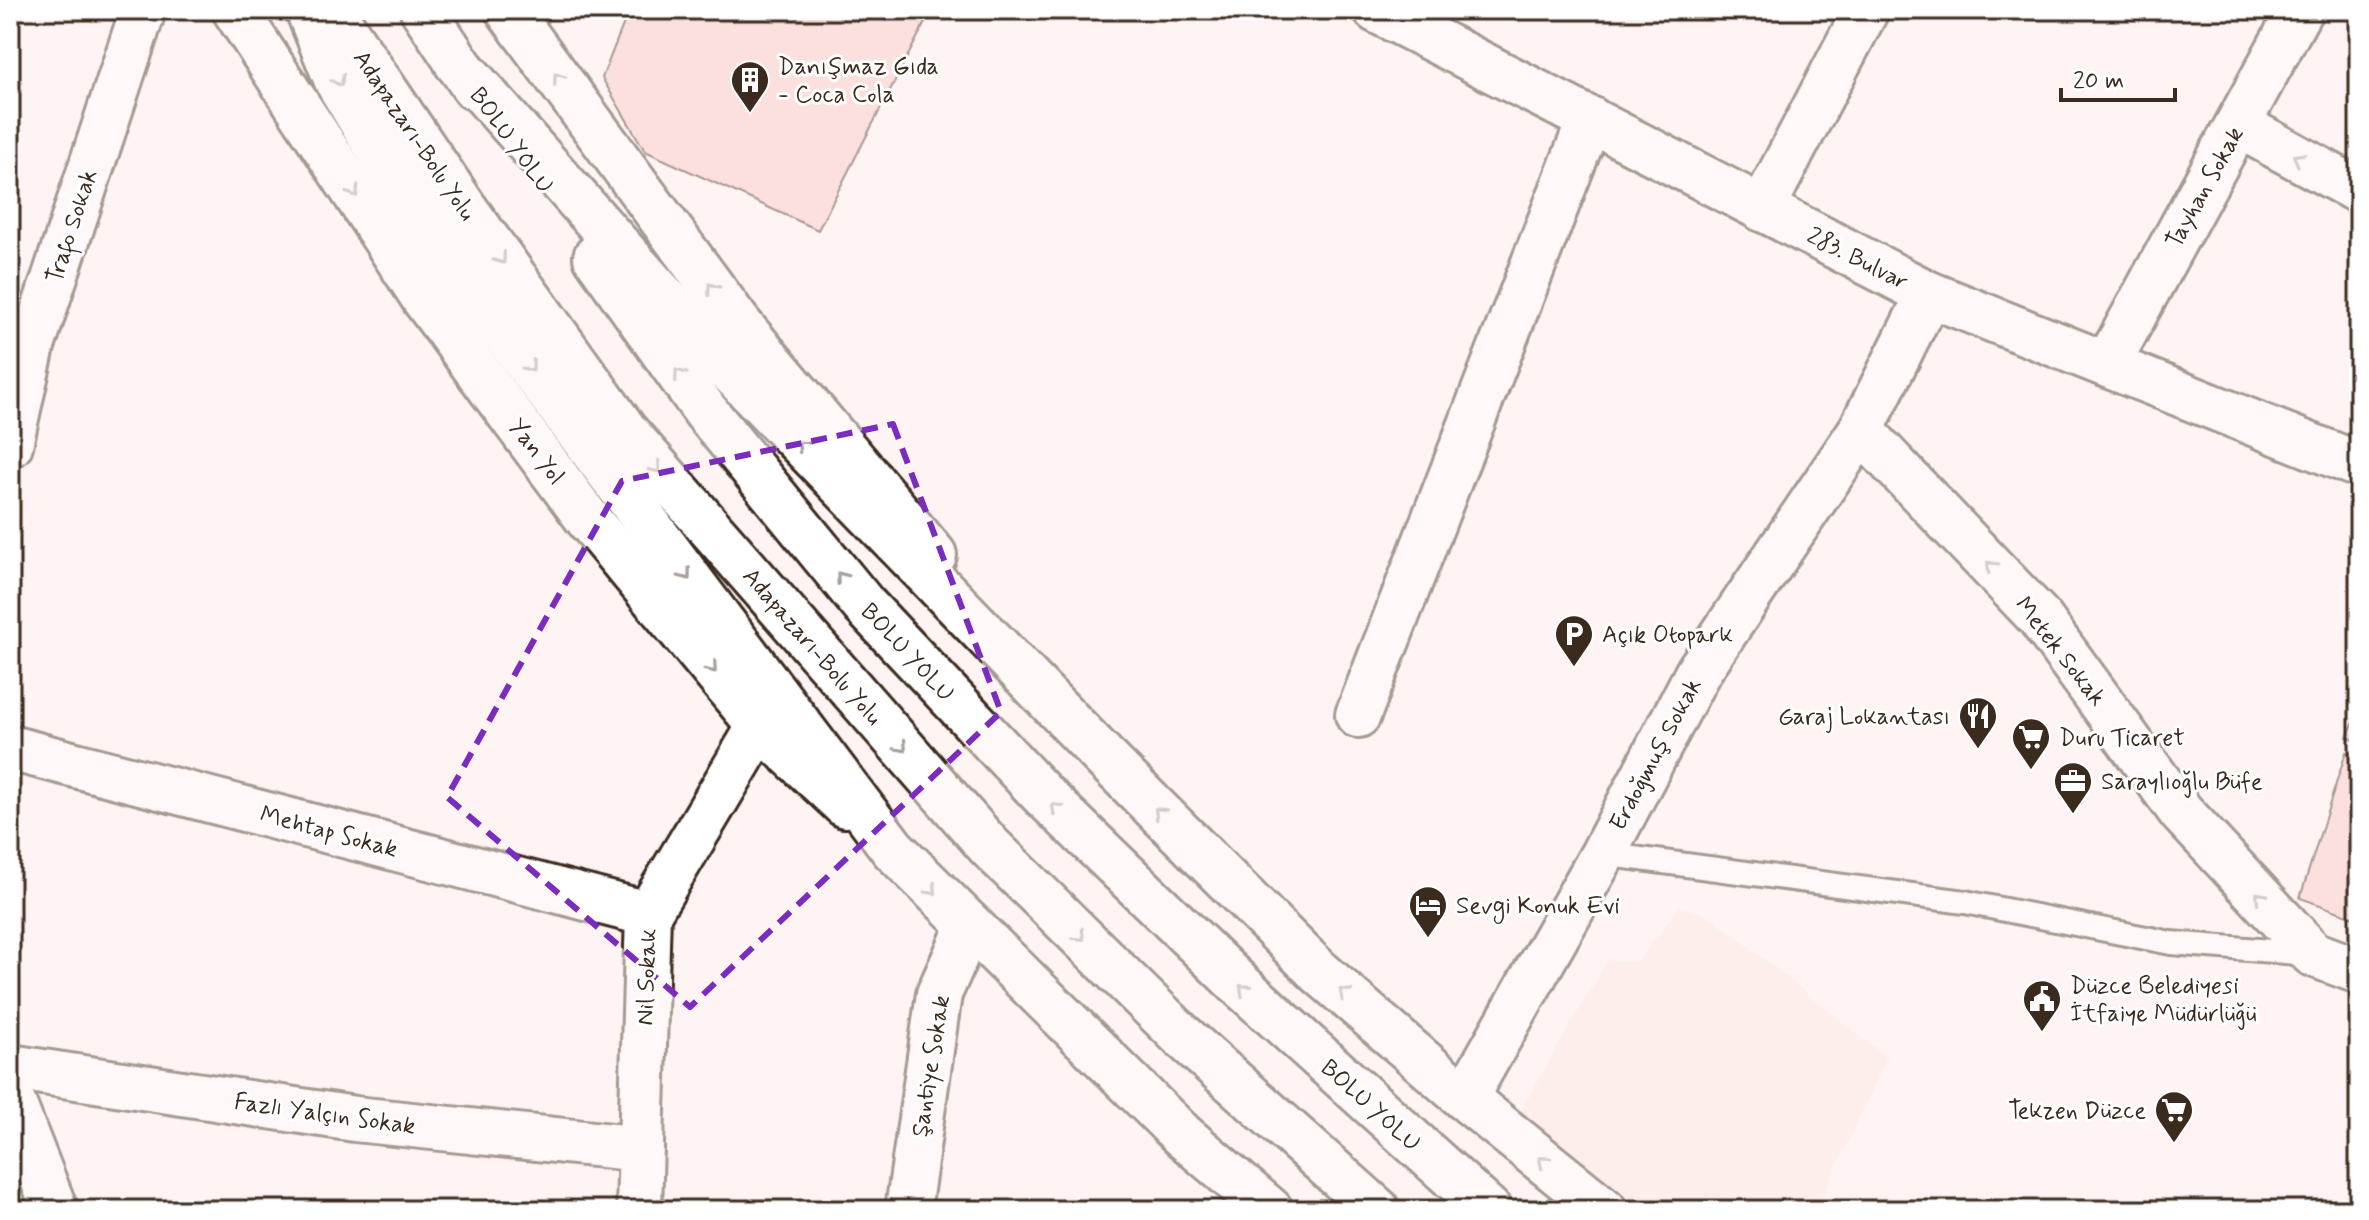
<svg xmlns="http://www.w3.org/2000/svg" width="2369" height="1220" viewBox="0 0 2369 1220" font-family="Mynerve,sans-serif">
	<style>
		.built { fill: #fce6e5 }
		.building { fill: #f8c7c4; stroke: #3b2a1e; stroke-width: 2 }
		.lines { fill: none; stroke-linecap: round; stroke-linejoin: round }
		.service-casing { stroke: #3b2a1e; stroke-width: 28 }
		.minor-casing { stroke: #3b2a1e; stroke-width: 50 }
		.tertiary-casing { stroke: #3b2a1e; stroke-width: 50 }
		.trunk-casing { stroke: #3b2a1e; stroke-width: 50 }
		.service { stroke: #fff; stroke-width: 22 }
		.minor { stroke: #fff; stroke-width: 44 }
		.tertiary { stroke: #fff; stroke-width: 44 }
		.trunk { stroke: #fff; stroke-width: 44 }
		.oneway { stroke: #a79f9a }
		.marked { fill: none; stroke: #7b2cbf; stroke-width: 6; stroke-dasharray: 16 10; stroke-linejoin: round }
		.labels { text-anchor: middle; stroke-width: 6; stroke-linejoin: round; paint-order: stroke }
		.poi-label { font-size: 24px; fill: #3b2a1e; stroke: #fff; text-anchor: start }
		.street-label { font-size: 24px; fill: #3b2a1e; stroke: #fff }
	</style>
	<rect width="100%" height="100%" fill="#fef4f3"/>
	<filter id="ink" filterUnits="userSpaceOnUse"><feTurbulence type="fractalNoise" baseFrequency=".0125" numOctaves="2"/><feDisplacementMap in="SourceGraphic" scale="16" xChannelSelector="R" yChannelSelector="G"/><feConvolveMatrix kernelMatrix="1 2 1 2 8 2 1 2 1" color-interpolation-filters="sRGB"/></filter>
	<g filter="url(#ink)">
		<polygon class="built" points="1679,907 1712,917 1887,1058 1816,1210 1646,1210 1520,1112 1608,960 1638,962"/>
		<g class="building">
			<polygon points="629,10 924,10 930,13 818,230 645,151 602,78"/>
			<polygon points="2359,710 2359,742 2347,737"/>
			<polygon points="2346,752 2359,757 2359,919 2300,898"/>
		</g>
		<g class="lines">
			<g class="service-casing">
				<polyline id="service" points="1603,854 1965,902 2171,943 2310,954"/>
			</g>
			<g class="minor-casing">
				<g id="minor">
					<polyline points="1376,10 1929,294 2359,465"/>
					<polyline points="2238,125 2359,191"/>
					<polyline points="1762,209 1866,10"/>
					<polyline points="2108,363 2300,10"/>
					<polyline points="1861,430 2039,617 2181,812 2313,954 2359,971"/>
					<polyline points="1358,715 1590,119"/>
					<polyline points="10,748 648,914"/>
					<polyline points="10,1067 355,1119 641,1149"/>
					<polyline points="10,1095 55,1210"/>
					<polyline points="1465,1098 1603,854 1698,672 1861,430 1929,294"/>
					<polyline points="639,1210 648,914 760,726"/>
					<polyline points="908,1210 939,994 968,928"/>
				</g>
			</g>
			<g class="tertiary-casing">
				<g id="tertiary">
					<polyline points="235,10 425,300 587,518 760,726 845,805"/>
					<polyline points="508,10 739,324 934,555"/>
					<polyline points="10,445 32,346 143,10"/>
				</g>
			</g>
			<g class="trunk-casing">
				<g id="trunk">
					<polyline points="331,10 463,206 625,431 989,846 1180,1034 1377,1210"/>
					<polyline points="423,10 474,87"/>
					<polyline points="309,12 337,81 430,235 893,849 1182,1135 1270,1210"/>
					<polyline points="457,63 717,357 1103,756 1317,970 1465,1098 1604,1210"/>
					<polyline points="596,257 706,412 864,605 1042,794 1238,983 1489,1210"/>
				</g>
			</g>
			<use href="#service" class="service"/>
			<use href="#minor" class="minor"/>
			<use href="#tertiary" class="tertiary"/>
			<use href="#trunk" class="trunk"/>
		</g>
		<defs><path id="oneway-chevron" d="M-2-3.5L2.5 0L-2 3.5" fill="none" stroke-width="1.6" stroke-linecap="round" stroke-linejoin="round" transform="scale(2)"/></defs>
		<g class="oneway">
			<use href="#oneway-chevron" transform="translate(558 78) rotate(-126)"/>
			<use href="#oneway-chevron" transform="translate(339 81) rotate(63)"/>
			<use href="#oneway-chevron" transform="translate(2298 158) rotate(-151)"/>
			<use href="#oneway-chevron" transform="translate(354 192) rotate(57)"/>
			<use href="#oneway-chevron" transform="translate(501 259) rotate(54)"/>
			<use href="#oneway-chevron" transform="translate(712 288) rotate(-126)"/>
			<use href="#oneway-chevron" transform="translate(530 367) rotate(53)"/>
			<use href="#oneway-chevron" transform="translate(679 374) rotate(-126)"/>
			<use href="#oneway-chevron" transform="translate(802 445) rotate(-134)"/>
			<use href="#oneway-chevron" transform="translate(656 468) rotate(49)"/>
			<use href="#oneway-chevron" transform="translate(1991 566) rotate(-134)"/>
			<use href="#oneway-chevron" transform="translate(686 575) rotate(53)"/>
			<use href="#oneway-chevron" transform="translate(841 577) rotate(-129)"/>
			<use href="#oneway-chevron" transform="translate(712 668) rotate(50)"/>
			<use href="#oneway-chevron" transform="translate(902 747) rotate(48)"/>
			<use href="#oneway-chevron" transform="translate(1056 808) rotate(-136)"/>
			<use href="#oneway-chevron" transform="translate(1159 812) rotate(-135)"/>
			<use href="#oneway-chevron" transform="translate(932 890) rotate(46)"/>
			<use href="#oneway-chevron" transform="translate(2260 897) rotate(-133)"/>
			<use href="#oneway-chevron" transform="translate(1080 936) rotate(45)"/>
			<use href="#oneway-chevron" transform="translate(1244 989) rotate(-137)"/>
			<use href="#oneway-chevron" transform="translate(1344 993) rotate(-139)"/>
			<use href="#oneway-chevron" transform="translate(1543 1161) rotate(-141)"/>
		</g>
	</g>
	<path d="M0 0H2369V1220H0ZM893 424 1001 712 690 1007 447 797 622 481Z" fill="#fef4f3" fill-opacity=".55" fill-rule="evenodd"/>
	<path class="marked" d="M893 424 1001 712 690 1007 447 797 622 481Z"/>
	<defs>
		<g id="building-pin" transform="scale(2)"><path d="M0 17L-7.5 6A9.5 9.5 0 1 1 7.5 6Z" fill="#3b2a1e" stroke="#fff"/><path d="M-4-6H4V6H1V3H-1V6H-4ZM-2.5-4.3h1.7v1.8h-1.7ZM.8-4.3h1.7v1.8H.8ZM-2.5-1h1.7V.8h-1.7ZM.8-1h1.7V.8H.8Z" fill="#fff"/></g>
		<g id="parking-pin" transform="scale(2)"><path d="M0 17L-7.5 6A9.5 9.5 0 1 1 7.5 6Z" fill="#3b2a1e" stroke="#fff"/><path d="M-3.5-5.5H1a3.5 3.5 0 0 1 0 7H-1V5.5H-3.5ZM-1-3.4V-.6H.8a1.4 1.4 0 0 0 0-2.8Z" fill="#fff"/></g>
		<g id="restaurant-pin" transform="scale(2)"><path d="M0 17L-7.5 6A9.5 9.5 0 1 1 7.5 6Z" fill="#3b2a1e" stroke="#fff"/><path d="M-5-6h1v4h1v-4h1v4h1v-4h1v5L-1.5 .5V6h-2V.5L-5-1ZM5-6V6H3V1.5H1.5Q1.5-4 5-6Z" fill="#fff"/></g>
		<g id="supermarket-pin" transform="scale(2)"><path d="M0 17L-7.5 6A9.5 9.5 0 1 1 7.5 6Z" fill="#3b2a1e" stroke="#fff"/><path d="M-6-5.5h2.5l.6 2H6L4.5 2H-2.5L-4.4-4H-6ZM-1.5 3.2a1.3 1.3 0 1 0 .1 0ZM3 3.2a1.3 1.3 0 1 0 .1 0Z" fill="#fff"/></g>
		<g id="office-pin" transform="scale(2)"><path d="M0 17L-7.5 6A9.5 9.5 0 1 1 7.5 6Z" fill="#3b2a1e" stroke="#fff"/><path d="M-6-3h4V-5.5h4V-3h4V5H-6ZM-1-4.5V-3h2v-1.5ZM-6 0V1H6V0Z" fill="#fff"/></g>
		<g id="hotel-pin" transform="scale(2)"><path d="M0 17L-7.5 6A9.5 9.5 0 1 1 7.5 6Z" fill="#3b2a1e" stroke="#fff"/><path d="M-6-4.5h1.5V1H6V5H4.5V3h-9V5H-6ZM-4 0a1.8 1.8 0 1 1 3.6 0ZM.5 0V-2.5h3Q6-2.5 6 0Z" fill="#fff"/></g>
		<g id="civic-pin" transform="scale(2)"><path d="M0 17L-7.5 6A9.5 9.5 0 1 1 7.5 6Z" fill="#3b2a1e" stroke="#fff"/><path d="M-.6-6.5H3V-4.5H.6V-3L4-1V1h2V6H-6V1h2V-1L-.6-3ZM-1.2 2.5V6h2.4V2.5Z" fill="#fff"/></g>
	</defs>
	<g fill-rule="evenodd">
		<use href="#building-pin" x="750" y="80"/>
		<use href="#parking-pin" x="1574" y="634"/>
		<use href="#restaurant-pin" x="1978" y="716"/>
		<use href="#supermarket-pin" x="2031" y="737"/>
		<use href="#office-pin" x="2073" y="781"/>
		<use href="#hotel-pin" x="1428" y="905"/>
		<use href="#civic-pin" x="2042" y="999"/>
		<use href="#supermarket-pin" x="2174" y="1110"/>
	</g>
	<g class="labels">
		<g class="poi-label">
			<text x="778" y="74">Danışmaz Gıda<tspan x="778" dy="28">- Coca Cola</tspan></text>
			<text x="1602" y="642">Açık Otopark</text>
			<text x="1950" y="724" text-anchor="end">Garaj Lokantası</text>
			<text x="2059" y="745">Duru Ticaret</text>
			<text x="2101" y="789">Saraylıoğlu Büfe</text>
			<text x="1456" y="913">Sevgi Konuk Evi</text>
			<text x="2070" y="993">Düzce Belediyesi<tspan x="2070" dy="28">İtfaiye Müdürlüğü</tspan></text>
			<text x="2146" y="1118" text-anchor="end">Tekzen Düzce</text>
		</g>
		<g class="street-label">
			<text transform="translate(415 135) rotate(56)" y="8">Adapazarı-Bolu Yolu</text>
			<text transform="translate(512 140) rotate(54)" y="8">BOLU YOLU</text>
			<text transform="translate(2204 187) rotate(-61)" y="8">Tayhan Sokak</text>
			<text transform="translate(71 226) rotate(-72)" y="8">Trafo Sokak</text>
			<text transform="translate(1858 258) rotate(27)" y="8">283. Bulvar</text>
			<text transform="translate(537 451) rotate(53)" y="8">Yan Yol</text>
			<text transform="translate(813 646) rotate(49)" y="8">Adapazarı-Bolu Yolu</text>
			<text transform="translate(2061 651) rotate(52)" y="8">Metek Sokak</text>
			<text transform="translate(908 652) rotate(47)" y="8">BOLU YOLU</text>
			<text transform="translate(1655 754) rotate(-62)" y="8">Erdoğmuş Sokak</text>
			<text transform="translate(329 831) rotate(15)" y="8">Mehtap Sokak</text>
			<text transform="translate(646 977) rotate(-88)" y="8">Nil Sokak</text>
			<text transform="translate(930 1066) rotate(-81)" y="8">Şantiye Sokak</text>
			<text transform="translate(1371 1105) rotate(42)" y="8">BOLU YOLU</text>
			<text transform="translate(325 1113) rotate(8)" y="8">Fazlı Yalçın Sokak</text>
		</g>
	</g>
	<rect width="2369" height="1220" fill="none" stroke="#fff" stroke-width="40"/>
	<rect x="20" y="20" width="2329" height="1180" fill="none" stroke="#3b2a1e" stroke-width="3" filter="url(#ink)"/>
	<path d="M2061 88v12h114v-12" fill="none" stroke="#3b2a1e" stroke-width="4"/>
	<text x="2073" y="88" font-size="24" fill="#3b2a1e" stroke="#ffffff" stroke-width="6" paint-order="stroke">20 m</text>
</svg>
